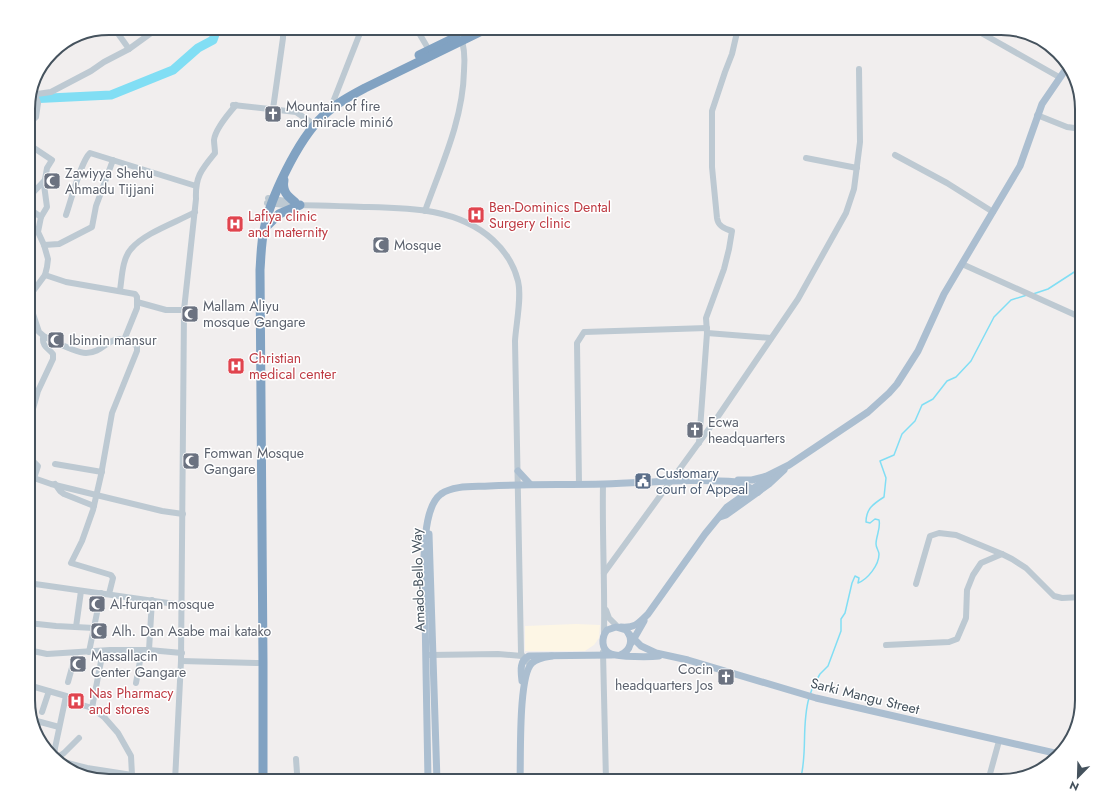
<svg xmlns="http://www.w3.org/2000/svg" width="1110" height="809" viewBox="0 0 1110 809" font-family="Jost,sans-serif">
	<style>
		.commercial { fill: #fdf6e5 }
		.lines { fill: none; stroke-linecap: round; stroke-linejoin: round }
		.stream { stroke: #81def4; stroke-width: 1.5 }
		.river { stroke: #81def4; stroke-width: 9 }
		.minor { stroke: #bdc9d2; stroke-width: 6 }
		.major { stroke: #abbed0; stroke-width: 7 }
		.highway { stroke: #81a2c2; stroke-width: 9 }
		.labels { text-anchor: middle; stroke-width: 3; stroke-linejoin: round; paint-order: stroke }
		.worship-label { font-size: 14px; fill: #5b616d; stroke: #fff; text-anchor: start }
		.health-label { font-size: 14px; fill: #be3a42; stroke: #fff; text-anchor: start }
		.service-label { font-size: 14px; fill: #4e5e75; stroke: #fff; text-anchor: start }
		.street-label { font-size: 14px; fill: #45525d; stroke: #fff }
		.rim { fill: none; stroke: #45525d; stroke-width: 2 }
	</style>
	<rect width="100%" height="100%" fill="#f1eeee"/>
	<polygon class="commercial" points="576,624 600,625 599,638 594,645 585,651 525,651 525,626"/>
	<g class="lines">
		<g class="stream">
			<polyline points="1033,294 1048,289 1082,267"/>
			<path d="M810 695 813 686 820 674 828 666 841 631V619L845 613 852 583 855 576 859 578 858 583C868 579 879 565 879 554 879 551 876 548 876 544 876 536 881 528 879 520L875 519 870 523 866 522C866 509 873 504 884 497L886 478 880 461 894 455 902 434 915 421 922 405 933 399 947 381 956 377 971 361 994 317 1011 300 1027 295"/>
			<path d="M800 781C808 754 801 725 809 698"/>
		</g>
		<polyline class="river" points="29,99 111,95 173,70 198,48 213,40 217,28"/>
		<g class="minor">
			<polyline points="114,28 129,49"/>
			<polyline points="416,28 429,50"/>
			<polyline points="976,28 983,34 1059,77"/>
			<polyline points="30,95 51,92 91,71 104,62 129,49 158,28"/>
			<polyline points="333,102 362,28"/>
			<polyline points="233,105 296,112 315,125"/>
			<polyline points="273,109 283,38 283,28"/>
			<polyline points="1037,115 1067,127 1082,129"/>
			<polyline points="28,125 36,117 38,103 35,95"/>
			<polyline points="895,155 947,183 993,212"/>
			<polyline points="806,158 857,168"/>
			<polyline points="28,198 45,180"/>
			<polyline points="268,198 291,202"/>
			<path d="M267 203 285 205C311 205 338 206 364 207 409 208 458 208 493 240 505 251 514 265 518 281 522 297 516 324 515 341L521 653 524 660 531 664"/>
			<polyline points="28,208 41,217 47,207 44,185 47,168 52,160 28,144"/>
			<path d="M425 211C441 166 463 120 464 71 465 59 465 47 460 35"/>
			<path d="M66 215C71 201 81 161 90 153L196 186"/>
			<polyline points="41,217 38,232 44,245 48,259 47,267 45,275 31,294 29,302 39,332 45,337"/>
			<polyline points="44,245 59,244 92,227 96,206 113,160"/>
			<polyline points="962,264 1082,318"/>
			<polyline points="45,275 66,282 135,294 137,297 137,308 124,340"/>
			<path d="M120 290C122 278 122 259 131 249 144 233 177 222 195 212"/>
			<polyline points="137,302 166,310 184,310"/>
			<polyline points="707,333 771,338"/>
			<path d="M28 435 30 431 29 423 38 391 53 359V354C49 349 42 346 43 338L45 337C55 342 77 353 86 353 108 353 109 327 137 346V351L112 413 101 475 93 510 82 541 71 563 111 575 113 578 109 594"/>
			<path d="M699 443 707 333 706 318 724 269 729 249 732 231C724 229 718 226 717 218L712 167V111L725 72 732 54 738 28"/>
			<polyline points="28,456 38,466 34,478"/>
			<polyline points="55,464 102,472"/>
			<polyline points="28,476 51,484 162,511 183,514"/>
			<polyline points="55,484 60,491 64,494 94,506"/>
			<polyline points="579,484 577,343 584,332 707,328"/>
			<path d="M603 484C602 534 605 584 604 634"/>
			<polyline points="604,573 719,415 798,299 846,213 854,189 860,142 859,69"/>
			<polyline points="28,583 182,605"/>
			<polyline points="916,584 930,536 939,533 956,535 1002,554 1012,559 1026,568 1054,596 1062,598 1082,597"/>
			<polyline points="606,610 609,618 618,627"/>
			<polyline points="28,623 56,626 94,628"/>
			<polyline points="76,627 81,591"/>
			<polyline points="886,645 949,642 957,639 966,618 967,590 973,575 981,563 1002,554"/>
			<polyline points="28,650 47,654 110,650 149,650 182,653"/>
			<polyline points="149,650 152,600"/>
			<polyline points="89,652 101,593"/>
			<polyline points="603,652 606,781"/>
			<polyline points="429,655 498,654 522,656"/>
			<polyline points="181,661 258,663"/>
			<polyline points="68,682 76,653"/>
			<polyline points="136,683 142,650"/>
			<polyline points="28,685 66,696 79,704 92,708 104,717 118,733 131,756 132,775 130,781"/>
			<polyline points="92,708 103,651"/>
			<polyline points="42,712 49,691"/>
			<polyline points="33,720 59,727"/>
			<polyline points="54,758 55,748 66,696"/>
			<polyline points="55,759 64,753 79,738"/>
			<polyline points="56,760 87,768 132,775"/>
			<path d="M175 781 181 661 184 310 196 199C195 177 201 170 215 153 215 149 214 144 214 140 215 130 229 113 236 105"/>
			<polyline points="295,781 297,773 296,759"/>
			<polyline points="988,781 999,741"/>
		</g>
		<g class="major">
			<polyline points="518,471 530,484"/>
			<polyline points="738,480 752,480 767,476 789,465 868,412 889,393 897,384 918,351 944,294 1020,166 1042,104 1068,66"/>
			<polyline points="720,517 726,515 769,484 784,470"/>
			<polyline points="429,534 437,781"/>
			<path d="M621 627C635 628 638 624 648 614L705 534 727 507 768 478"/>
			<polyline points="629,634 641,646 656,653 688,660 816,698 1059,754"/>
			<polyline points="632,642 644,621"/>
			<path d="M620 655C631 651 634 639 626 630L616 627 607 630C601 638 601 650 611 654 619 657 650 657 659 656"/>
			<path d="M522 681C521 671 519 661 529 656L612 655"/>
			<path d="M428 781 424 557C425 539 426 505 441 494 454 485 474 487 489 486 527 484 565 485 604 484 648 483 693 478 737 482L741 483 758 492"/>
			<path d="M520 781C521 759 518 676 532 663 537 658 546 657 552 656"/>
		</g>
		<g class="highway">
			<polyline points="419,55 456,37"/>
			<path d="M284 180C282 191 287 196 295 202"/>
			<polyline points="266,227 279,214 300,205"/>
			<path d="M263 781V662L260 270C261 257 261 243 264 230 270 198 298 140 322 117 335 104 350 96 365 88L488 28"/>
		</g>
	</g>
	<defs>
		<g id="church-square" transform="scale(0.9)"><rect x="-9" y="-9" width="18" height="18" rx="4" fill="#6b7280" stroke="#fff"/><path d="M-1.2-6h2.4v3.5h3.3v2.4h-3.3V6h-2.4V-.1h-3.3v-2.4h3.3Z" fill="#fff"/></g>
		<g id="mosque-square" transform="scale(0.9)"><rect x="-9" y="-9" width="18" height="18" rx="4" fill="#6b7280" stroke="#fff"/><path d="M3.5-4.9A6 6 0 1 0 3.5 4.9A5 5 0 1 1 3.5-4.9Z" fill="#fff"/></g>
		<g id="hospital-square" transform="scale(0.9)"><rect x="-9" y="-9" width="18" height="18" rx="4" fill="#e0444e" stroke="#fff"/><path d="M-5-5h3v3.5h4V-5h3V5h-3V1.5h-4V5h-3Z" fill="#fff"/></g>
		<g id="civic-square" transform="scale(0.9)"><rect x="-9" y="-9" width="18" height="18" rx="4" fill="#5c6f8a" stroke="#fff"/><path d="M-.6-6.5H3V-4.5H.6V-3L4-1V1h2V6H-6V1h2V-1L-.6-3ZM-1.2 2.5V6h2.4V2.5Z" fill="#fff"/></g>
	</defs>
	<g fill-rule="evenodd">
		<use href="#church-square" x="273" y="114"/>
		<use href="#mosque-square" x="52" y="181"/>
		<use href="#hospital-square" x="476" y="215"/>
		<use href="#hospital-square" x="235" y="224"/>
		<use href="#mosque-square" x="381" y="245"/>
		<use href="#mosque-square" x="190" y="314"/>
		<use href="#mosque-square" x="56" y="340"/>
		<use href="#hospital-square" x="236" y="366"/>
		<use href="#church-square" x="695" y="430"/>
		<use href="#mosque-square" x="191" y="461"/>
		<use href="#civic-square" x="643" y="481"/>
		<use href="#mosque-square" x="97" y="604"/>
		<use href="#mosque-square" x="99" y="631"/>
		<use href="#mosque-square" x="78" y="664"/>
		<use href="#church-square" x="726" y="677"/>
		<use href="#hospital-square" x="76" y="701"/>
	</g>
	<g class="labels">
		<g class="worship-label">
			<text x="286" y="111">Mountain of fire<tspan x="286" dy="16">and miracle mini6</tspan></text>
			<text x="65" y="178">Zawiyya Shehu<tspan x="65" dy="16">Ahmadu Tijjani</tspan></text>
			<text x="394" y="250">Mosque</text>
			<text x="203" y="311">Mallam Aliyu<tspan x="203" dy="16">mosque Gangare</tspan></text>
			<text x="69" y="345">Ibinnin mansur</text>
			<text x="708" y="427">Ecwa<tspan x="708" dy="16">headquarters</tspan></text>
			<text x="204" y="458">Fomwan Mosque<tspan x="204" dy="16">Gangare</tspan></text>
			<text x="110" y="609">Al-furqan mosque</text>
			<text x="112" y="636">Alh. Dan Asabe mai katako</text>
			<text x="91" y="661">Massallacin<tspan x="91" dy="16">Center Gangare</tspan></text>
			<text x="713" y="674" text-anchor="end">Cocin<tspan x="713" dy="16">headquarters Jos</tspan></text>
		</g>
		<g class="health-label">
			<text x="489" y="212">Ben-Dominics Dental<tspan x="489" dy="16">Surgery clinic</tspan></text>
			<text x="248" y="221">Lafiya clinic<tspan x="248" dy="16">and maternity</tspan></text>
			<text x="249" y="363">Christian<tspan x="249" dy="16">medical center</tspan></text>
			<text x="89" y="698">Nas Pharmacy<tspan x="89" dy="16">and stores</tspan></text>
		</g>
		<g class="service-label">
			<text x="656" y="478">Customary<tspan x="656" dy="16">court of Appeal</tspan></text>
		</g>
		<g class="street-label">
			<text transform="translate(418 580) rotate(-92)" y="5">Amado-Bello Way</text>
			<text transform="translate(865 696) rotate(14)" y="5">Sarki Mangu Street</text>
		</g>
	</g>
	<path d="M0 0H1110V809H0ZM109 35H1001A74 74 0 0 1 1075 109V700A74 74 0 0 1 1001 774H109A74 74 0 0 1 35 700V109A74 74 0 0 1 109 35Z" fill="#fff" fill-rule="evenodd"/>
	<path class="rim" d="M109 35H1001A74 74 0 0 1 1075 109V700A74 74 0 0 1 1001 774H109A74 74 0 0 1 35 700V109A74 74 0 0 1 109 35Z"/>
	<g transform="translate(1078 777) rotate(203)" stroke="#ffffff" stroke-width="3" paint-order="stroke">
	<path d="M0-3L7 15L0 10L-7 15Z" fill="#45525d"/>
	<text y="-6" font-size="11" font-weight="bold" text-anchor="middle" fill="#45525d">N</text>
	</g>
</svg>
